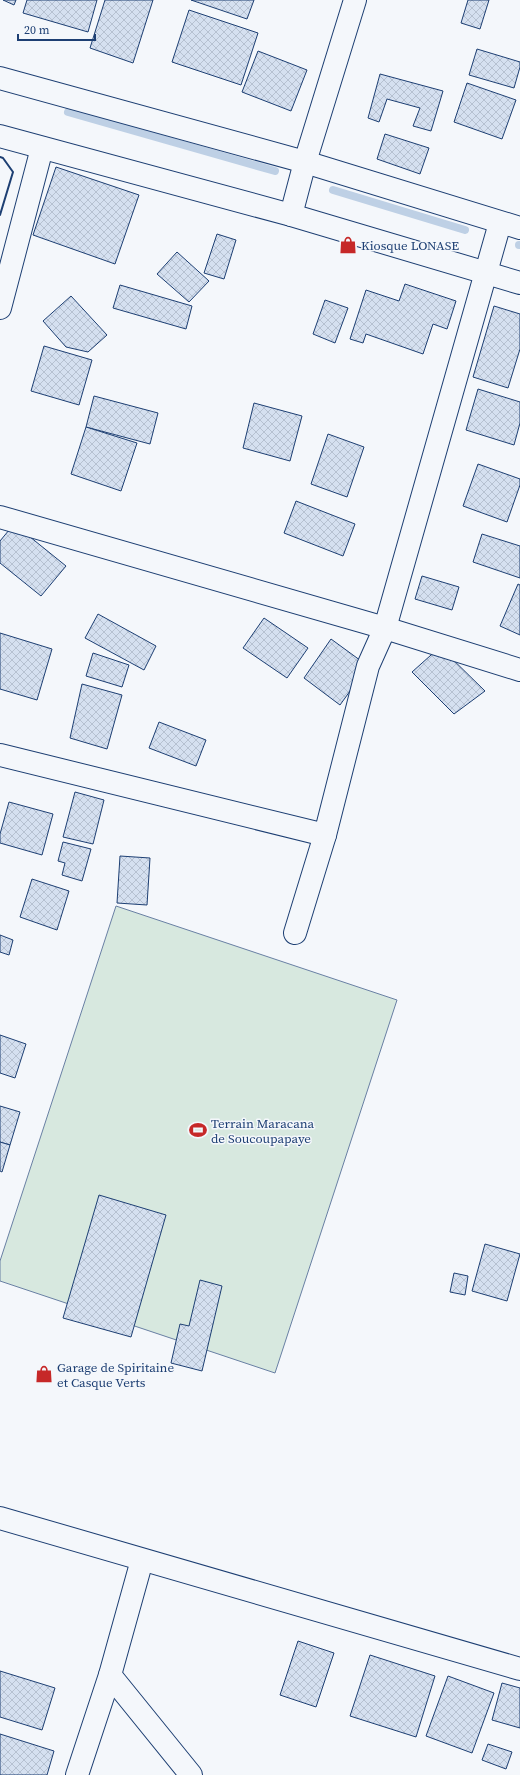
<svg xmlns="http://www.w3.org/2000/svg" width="520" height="1775" viewBox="0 0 520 1775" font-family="'Source Serif 4',serif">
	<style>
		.park { fill: #d7e8df; stroke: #687fa3 }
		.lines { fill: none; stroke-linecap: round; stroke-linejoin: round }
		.stream { stroke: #bed0e5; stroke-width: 8 }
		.building { fill: url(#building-cross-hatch); stroke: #1d3f73 }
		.minor-casing { stroke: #1d3f73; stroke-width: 24 }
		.primary-casing { stroke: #1d3f73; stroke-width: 24 }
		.minor { stroke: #f4f7fb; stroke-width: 22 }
		.primary { stroke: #f4f7fb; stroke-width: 22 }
		.wall { stroke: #1d3f73; stroke-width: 2 }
		.labels { text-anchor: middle; stroke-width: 3; stroke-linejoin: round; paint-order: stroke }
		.poi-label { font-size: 13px; fill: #1d3f73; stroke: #f4f7fb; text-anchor: start }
	</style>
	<defs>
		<pattern id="building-cross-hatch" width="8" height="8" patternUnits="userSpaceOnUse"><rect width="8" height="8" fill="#d5e0f0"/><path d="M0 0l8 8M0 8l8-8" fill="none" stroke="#b6c1d1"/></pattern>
	</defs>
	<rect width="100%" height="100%" fill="#f4f7fb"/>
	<polygon class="park" points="116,906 397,1000 275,1373 0,1281 0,1261"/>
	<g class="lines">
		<g class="stream">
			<polyline points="68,112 275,171"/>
			<polyline points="333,190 465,230"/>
			<polyline points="519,245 520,245"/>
		</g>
	</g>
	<g class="building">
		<polygon points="3,0 16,0 14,5"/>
		<polygon points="27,0 97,0 88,32 23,13"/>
		<polygon points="105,0 153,0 133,63 90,48"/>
		<polygon points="191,0 254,0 247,19"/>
		<polygon points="468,0 489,0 480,29 461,23"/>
		<polygon points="189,10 258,33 241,85 172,62"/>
		<polygon points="477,49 520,62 520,67 514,88 469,75"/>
		<polygon points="258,51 307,70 291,111 242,92"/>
		<polygon points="380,74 443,91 431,131 413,126 420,108 387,99 379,122 368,118"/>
		<polygon points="467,83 516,100 502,139 454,122"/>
		<polygon points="385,134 429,148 420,174 377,159"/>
		<polygon points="56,167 139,195 115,264 33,235"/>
		<polygon points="217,234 236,240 224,279 204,273"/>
		<polygon points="177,252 209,281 189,302 157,274"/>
		<polygon points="405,284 456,301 447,329 433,324 423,354 366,334 363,343 350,339 366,290 399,301"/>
		<polygon points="120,285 192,306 186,329 113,308"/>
		<polygon points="71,296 107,335 88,352 66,347 43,321"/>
		<polygon points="325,300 348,308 335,343 313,334"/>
		<polygon points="494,306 520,314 520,349 508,388 473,377"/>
		<polygon points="44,346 92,360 79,405 31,391"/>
		<polygon points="478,389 520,402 520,423 514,445 466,430"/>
		<polygon points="94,396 158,413 150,444 86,427"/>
		<polygon points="254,403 302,416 290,461 243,448"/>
		<polygon points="86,427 137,443 121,491 71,474"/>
		<polygon points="328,434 364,447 347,497 311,484"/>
		<polygon points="478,464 520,479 520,485 507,522 463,506"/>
		<polygon points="296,501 355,524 343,556 284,533"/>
		<polygon points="14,524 66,566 41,596 0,563 0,541"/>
		<polygon points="482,534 520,546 520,578 473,562"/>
		<polygon points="422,576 459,587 452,610 415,599"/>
		<polygon points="518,584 520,585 520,635 500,626"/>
		<polygon points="98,614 156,646 144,670 85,638"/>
		<polygon points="264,618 308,648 287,678 243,648"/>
		<polygon points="0,633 52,649 37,700 0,689"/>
		<polygon points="331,639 368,666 340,705 304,678"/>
		<polygon points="440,647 485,691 454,714 412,672"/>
		<polygon points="93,653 129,665 122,687 86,676"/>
		<polygon points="82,684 122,695 107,749 70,738"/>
		<polygon points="159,722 206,740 196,766 149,748"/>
		<polygon points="75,792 104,800 93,844 63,837"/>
		<polygon points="9,802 53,814 42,855 0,843 0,834"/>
		<polygon points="63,842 91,849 82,881 62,875 65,863 58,861"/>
		<polygon points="120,856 150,858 147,905 117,903"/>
		<polygon points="32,879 69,891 57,930 20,917"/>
		<polygon points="0,935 13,940 9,955 0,952"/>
		<polygon points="0,1035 26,1044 15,1078 0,1073"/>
		<polygon points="0,1106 20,1112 10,1145 0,1142"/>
		<polygon points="0,1142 10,1145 2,1172 0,1171"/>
		<polygon points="99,1195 166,1215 131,1337 63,1318"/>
		<polygon points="485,1244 520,1254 507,1301 472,1291"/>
		<polygon points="454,1273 468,1276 465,1295 450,1292"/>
		<polygon points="200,1280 222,1286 202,1371 171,1363 180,1324 189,1326"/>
		<polygon points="298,1641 334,1653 316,1707 280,1695"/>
		<polygon points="370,1655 435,1676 416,1737 350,1716"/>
		<polygon points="0,1671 55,1688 42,1730 0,1717"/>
		<polygon points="448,1676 494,1693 472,1753 426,1736"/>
		<polygon points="502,1683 520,1688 520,1728 492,1720"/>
		<polygon points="0,1734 54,1751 47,1775 0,1775"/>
		<polygon points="488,1744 512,1752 506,1769 482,1760"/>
	</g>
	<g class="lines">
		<g class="minor-casing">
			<g id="minor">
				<polyline points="0,78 305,162 520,228"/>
				<polyline points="0,136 291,215 520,283"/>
				<polyline points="291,215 305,162 355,0"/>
				<polyline points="0,308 42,148"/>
				<polyline points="0,517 385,628 520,670"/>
				<polyline points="0,755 325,835"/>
				<polyline points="295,933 325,835 368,666 385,628 500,223"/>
				<polyline points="110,1675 191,1775"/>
				<polyline points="77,1775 110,1675 142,1560"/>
			</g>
		</g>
		<g class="primary-casing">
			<polyline id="primary" points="0,1518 520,1669"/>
		</g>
		<use href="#minor" class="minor"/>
		<use href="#primary" class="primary"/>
		<polyline class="wall" points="0,157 3,158 13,172 0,215"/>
	</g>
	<defs>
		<g id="shop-bare" transform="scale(1.38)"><path d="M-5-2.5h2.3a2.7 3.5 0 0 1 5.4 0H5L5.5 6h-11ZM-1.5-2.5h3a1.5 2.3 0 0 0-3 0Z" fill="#c62828" stroke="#f4f7fb" stroke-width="2.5" paint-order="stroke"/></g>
		<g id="stadium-bare" transform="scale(1.38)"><path d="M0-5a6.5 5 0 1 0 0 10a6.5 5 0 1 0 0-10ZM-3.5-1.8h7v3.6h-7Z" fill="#c62828" stroke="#f4f7fb" stroke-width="2.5" paint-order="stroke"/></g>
	</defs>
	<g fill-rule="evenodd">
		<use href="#shop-bare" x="348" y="245"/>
		<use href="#stadium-bare" x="198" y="1130"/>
		<use href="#shop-bare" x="44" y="1374"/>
	</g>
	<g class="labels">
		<g class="poi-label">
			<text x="361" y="250">Kiosque LONASE</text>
			<text x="211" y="1128">Terrain Maracana<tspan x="211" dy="15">de Soucoupapaye</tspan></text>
			<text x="57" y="1372">Garage de Spiritaine<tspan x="57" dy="15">et Casque Verts</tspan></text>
		</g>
	</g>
	<path d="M18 34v6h77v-6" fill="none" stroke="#1d3f73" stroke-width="2"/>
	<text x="24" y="34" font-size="12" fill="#1d3f73" stroke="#f4f7fb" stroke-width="3" paint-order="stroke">20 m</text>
</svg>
